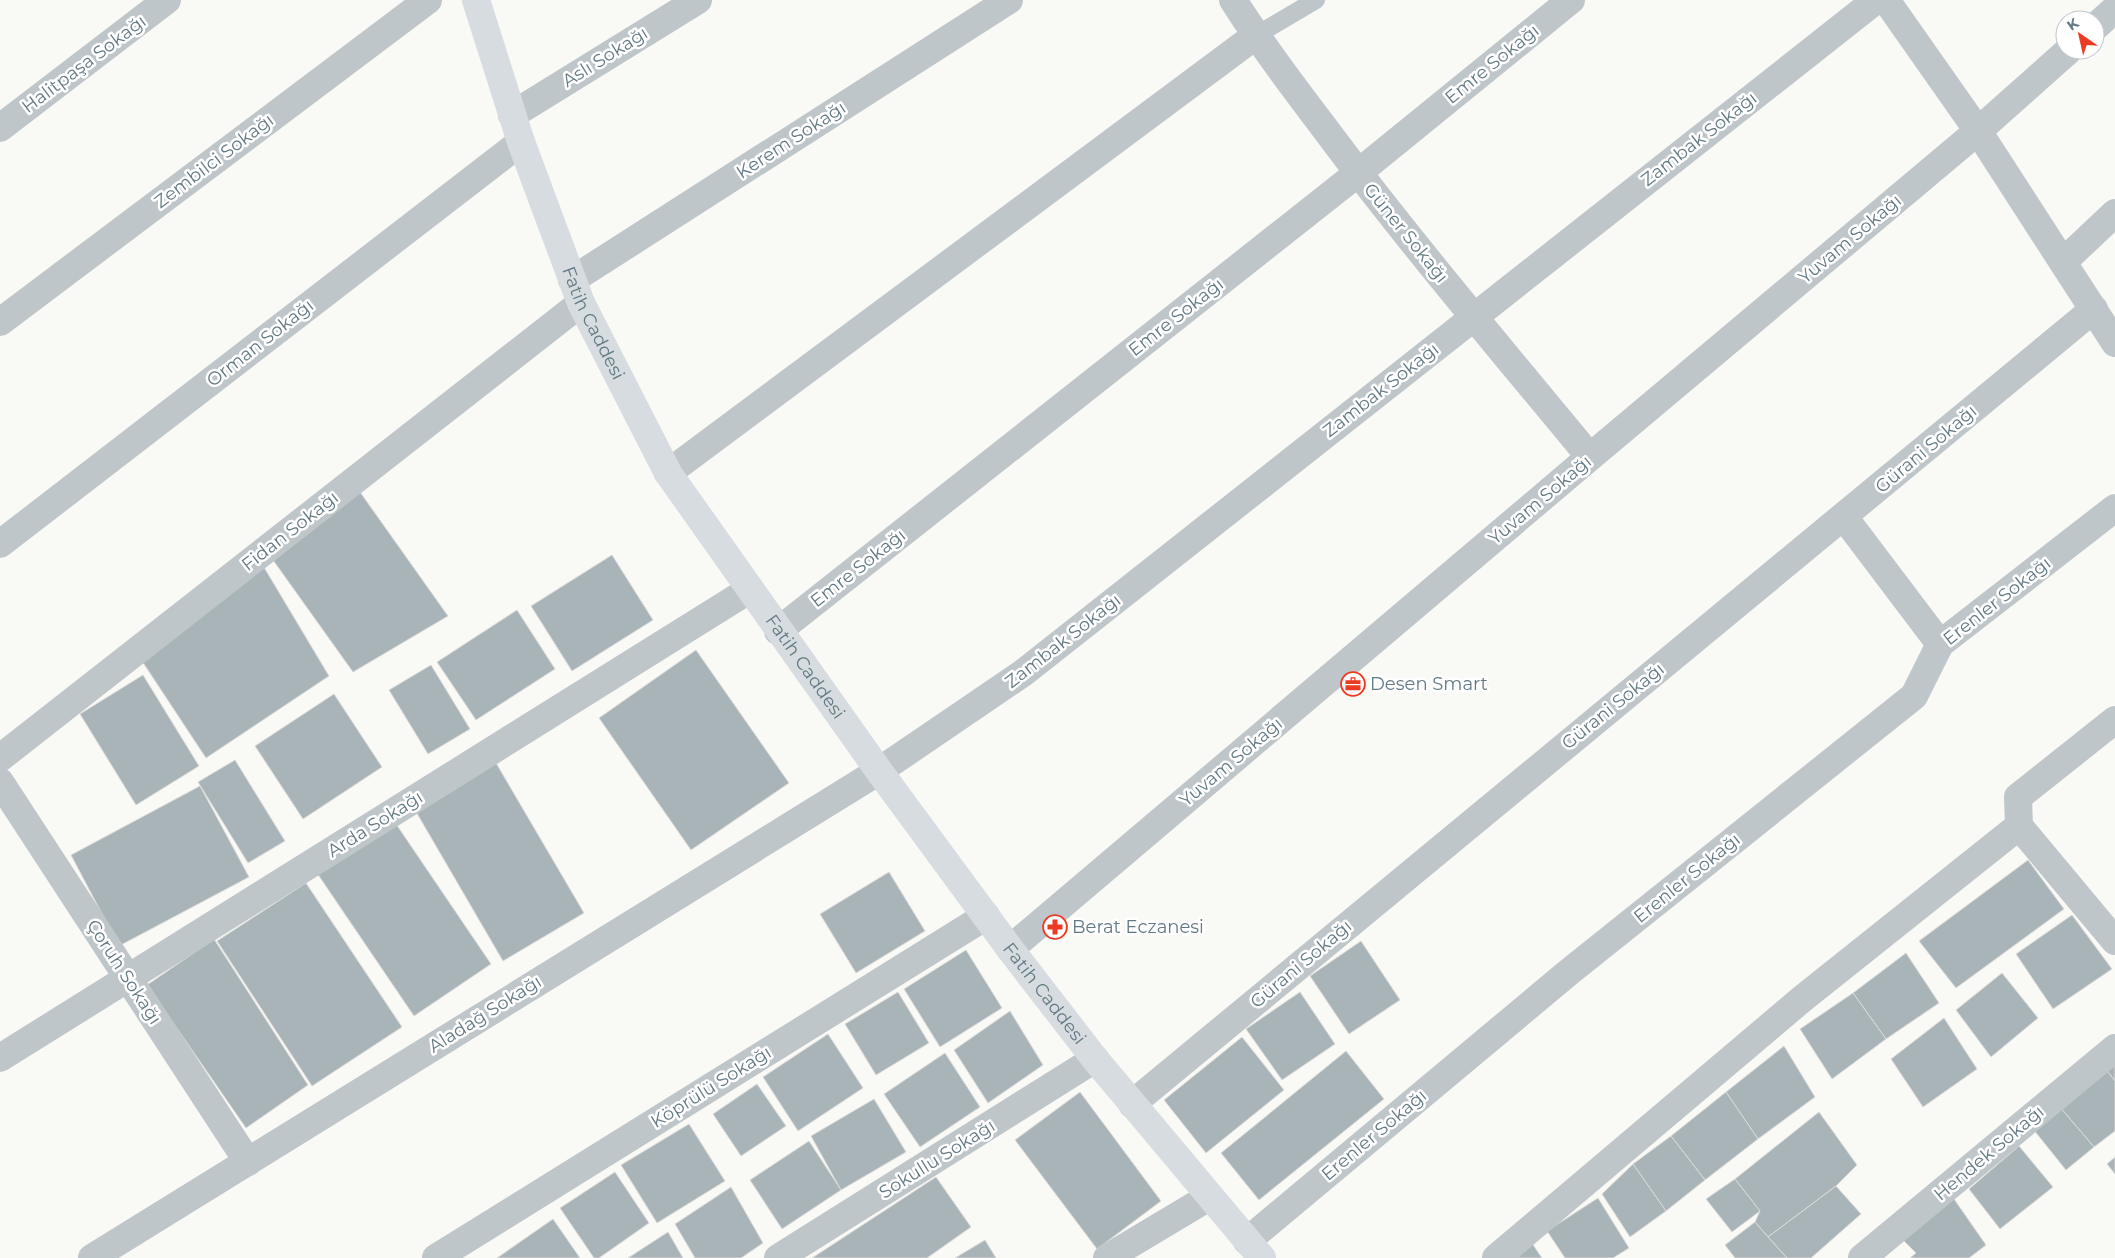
<svg xmlns="http://www.w3.org/2000/svg" width="2115" height="1258" viewBox="0 0 2115 1258" font-family="Montserrat,sans-serif">
	<style>
		.building { fill: #a8b4b8; stroke: #dbdbd9 }
		.lines { fill: none; stroke-linecap: round; stroke-linejoin: round }
		.lane { stroke: #bfc6c9; stroke-width: 18 }
		.street { stroke: #bfc6c9; stroke-width: 28 }
		.secondary { stroke: #d6dcdf; stroke-width: 28 }
		.labels { text-anchor: middle; stroke-width: 5; stroke-linejoin: round; paint-order: stroke }
		.street-label { font-size: 18px; fill: #627983; stroke: #fff }
		.poi-label { font-size: 18px; fill: #627983; stroke: #fff; text-anchor: start }
	</style>
	<rect width="100%" height="100%" fill="#f9f9f6"/>
	<g class="building">
		<polygon points="355,485 448,616 353,672 268,553"/>
		<polygon points="612,555 653,620 572,671 531,606"/>
		<polygon points="262,564 329,676 206,758 138,655"/>
		<polygon points="517,610 555,669 476,720 437,662"/>
		<polygon points="696,650 789,783 691,850 599,718"/>
		<polygon points="431,665 470,729 428,754 389,690"/>
		<polygon points="143,675 199,766 136,805 80,714"/>
		<polygon points="334,694 382,767 303,819 255,746"/>
		<polygon points="235,760 285,841 248,863 198,782"/>
		<polygon points="496,763 584,913 503,961 415,810"/>
		<polygon points="200,786 249,877 119,946 71,855"/>
		<polygon points="394,821 491,964 414,1016 317,873"/>
		<polygon points="2028,860 2064,909 1956,988 1919,941"/>
		<polygon points="889,872 925,931 856,973 820,914"/>
		<polygon points="306,883 402,1027 312,1086 217,941"/>
		<polygon points="2072,915 2112,969 2053,1009 2016,954"/>
		<polygon points="214,939 308,1085 246,1128 147,985"/>
		<polygon points="1361,941 1400,1000 1349,1034 1310,976"/>
		<polygon points="966,950 1002,1008 940,1047 904,989"/>
		<polygon points="1906,953 1939,1003 1886,1039 1853,993"/>
		<polygon points="2002,973 2038,1018 1991,1057 1956,1010"/>
		<polygon points="898,992 929,1043 876,1075 845,1024"/>
		<polygon points="1300,992 1335,1044 1282,1080 1246,1029"/>
		<polygon points="1853,993 1886,1039 1832,1079 1800,1029"/>
		<polygon points="1010,1011 1043,1065 988,1103 954,1050"/>
		<polygon points="1944,1018 1977,1069 1923,1107 1891,1059"/>
		<polygon points="828,1034 863,1088 798,1131 763,1077"/>
		<polygon points="1242,1037 1284,1090 1206,1153 1164,1100"/>
		<polygon points="1784,1046 1815,1097 1758,1139 1726,1092"/>
		<polygon points="1346,1051 1384,1099 1259,1200 1221,1153"/>
		<polygon points="945,1053 980,1107 920,1147 884,1094"/>
		<polygon points="2115,1059 2115,1081 2105,1068"/>
		<polygon points="2105,1068 2115,1081 2115,1131 2094,1147 2059,1106"/>
		<polygon points="757,1084 786,1126 741,1156 713,1114"/>
		<polygon points="1080,1092 1161,1201 1097,1249 1015,1140"/>
		<polygon points="1726,1092 1758,1139 1705,1180 1671,1136"/>
		<polygon points="874,1099 906,1152 841,1190 811,1136"/>
		<polygon points="2059,1106 2094,1147 2066,1170 2033,1129"/>
		<polygon points="1819,1112 1857,1165 1836,1186 1768,1237 1755,1222 1760,1211 1735,1179"/>
		<polygon points="689,1124 725,1181 657,1223 621,1165"/>
		<polygon points="1671,1136 1705,1180 1666,1211 1633,1164"/>
		<polygon points="809,1141 841,1190 782,1229 750,1180"/>
		<polygon points="2019,1146 2053,1187 2000,1229 1969,1189"/>
		<polygon points="2115,1157 2115,1174 2107,1164"/>
		<polygon points="1633,1164 1666,1211 1630,1237 1602,1194"/>
		<polygon points="615,1172 649,1223 599,1258 594,1258 560,1208"/>
		<polygon points="936,1177 971,1227 927,1258 812,1258"/>
		<polygon points="1735,1179 1760,1211 1732,1232 1706,1199"/>
		<polygon points="1836,1186 1861,1214 1811,1258 1787,1258 1768,1237"/>
		<polygon points="731,1187 763,1243 741,1258 695,1258 675,1224"/>
		<polygon points="1598,1198 1629,1248 1613,1258 1565,1258 1547,1231"/>
		<polygon points="1954,1199 1986,1245 1969,1258 1910,1258 1916,1253 1902,1239"/>
		<polygon points="553,1219 580,1258 497,1258"/>
		<polygon points="1755,1222 1768,1237 1787,1258 1735,1258 1725,1245"/>
		<polygon points="668,1232 683,1258 628,1258"/>
		<polygon points="1529,1239 1542,1258 1507,1258"/>
		<polygon points="985,1240 996,1258 955,1258"/>
	</g>
	<g class="lines">
		<polyline class="lane" points="1255,36 1316,0"/>
		<g class="street">
			<path d="M1233 0C1261 44 1292 85 1323 126 1408 240 1500 348 1590 457"/>
			<polyline points="1886,0 1978,131 2115,343"/>
			<polyline points="2095,27 2115,9"/>
			<polyline points="512,115 698,0"/>
			<polyline points="0,128 167,0"/>
			<polyline points="2063,262 2115,213"/>
			<polyline points="572,280 1009,0"/>
			<polyline points="0,322 428,0"/>
			<polyline points="668,473 1255,36"/>
			<polyline points="1844,517 1940,644"/>
			<polyline points="0,544 521,142"/>
			<polyline points="778,631 1358,173 1571,0"/>
			<polyline points="2115,720 2018,797 2019,826 2115,941"/>
			<polyline points="0,758 581,303"/>
			<polyline points="0,782 248,1162"/>
			<polyline points="1010,949 1590,457 1978,131 2069,50"/>
			<polyline points="0,1058 749,590"/>
			<polyline points="1132,1104 2094,309"/>
			<polyline points="1247,1241 1569,972 1914,696 1940,644 2115,508"/>
			<polyline points="92,1258 879,771 1023,673 1876,0"/>
			<polyline points="436,1258 986,916"/>
			<polyline points="778,1258 1095,1059"/>
			<polyline points="1107,1258 1209,1197"/>
			<polyline points="1496,1258 1802,999 2019,826"/>
			<polyline points="1862,1258 2115,1048"/>
		</g>
		<path class="secondary" id="s1" d="M476 0 521 142 581 303 668 473 879 771 1010 949 1095 1059 1262 1258"/>
	</g>
	<defs>
		<g id="office-ring" transform="scale(1.25)"><circle r="9.5" fill="#fff" stroke="#ed3a22" stroke-width="1.5"/><path d="M-6-3h4V-5.5h4V-3h4V5H-6ZM-1-4.5V-3h2v-1.5ZM-6 0V1H6V0Z" fill="#ed3a22"/></g>
		<g id="pharmacy-ring" transform="scale(1.25)"><circle r="9.5" fill="#fff" stroke="#ed3a22" stroke-width="1.5"/><path d="M-2-6h4v4h4v4h-4v4h-4v-4h-4v-4h4Z" fill="#ed3a22"/></g>
	</defs>
	<g fill-rule="evenodd">
		<use href="#office-ring" x="1353" y="684"/>
		<use href="#pharmacy-ring" x="1055" y="927"/>
	</g>
	<g class="labels">
		<g class="street-label">
			<text transform="translate(605 57) rotate(-32)" y="6">Aslı Sokağı</text>
			<text transform="translate(84 64) rotate(-37)" y="6">Halitpaşa Sokağı</text>
			<text transform="translate(1492 64) rotate(-39)" y="6">Emre Sokağı</text>
			<text transform="translate(1699 139) rotate(-38)" y="6">Zambak Sokağı</text>
			<text transform="translate(791 140) rotate(-33)" y="6">Kerem Sokağı</text>
			<text transform="translate(214 161) rotate(-37)" y="6">Zembilci Sokağı</text>
			<text transform="translate(1406 233) rotate(51)" y="6">Güner Sokağı</text>
			<text transform="translate(1850 239) rotate(-40)" y="6">Yuvam Sokağı</text>
			<text transform="translate(1176 317) rotate(-38)" y="6">Emre Sokağı</text>
			<text dy="6" stroke="none"><textPath href="#s1" startOffset="344">Fatih Caddesi</textPath></text>
			<text transform="translate(260 343) rotate(-38)" y="6">Orman Sokağı</text>
			<text transform="translate(1381 390) rotate(-38)" y="6">Zambak Sokağı</text>
			<text transform="translate(1926 449) rotate(-40)" y="6">Gürani Sokağı</text>
			<text transform="translate(1540 500) rotate(-40)" y="6">Yuvam Sokağı</text>
			<text transform="translate(290 531) rotate(-38)" y="6">Fidan Sokağı</text>
			<text transform="translate(858 568) rotate(-38)" y="6">Emre Sokağı</text>
			<text transform="translate(1997 601) rotate(-38)" y="6">Erenler Sokağı</text>
			<text transform="translate(1063 641) rotate(-38)" y="6">Zambak Sokağı</text>
			<text dy="6" stroke="none"><textPath href="#s1" startOffset="749">Fatih Caddesi</textPath></text>
			<text transform="translate(1613 706) rotate(-39)" y="6">Gürani Sokağı</text>
			<text transform="translate(1231 762) rotate(-40)" y="6">Yuvam Sokağı</text>
			<text transform="translate(375 824) rotate(-32)" y="6">Arda Sokağı</text>
			<text transform="translate(1687 878) rotate(-39)" y="6">Erenler Sokağı</text>
			<text transform="translate(1301 964) rotate(-40)" y="6">Gürani Sokağı</text>
			<text transform="translate(124 972) rotate(57)" y="6">Çoruh Sokağı</text>
			<text dy="6" stroke="none"><textPath href="#s1" startOffset="1154">Fatih Caddesi</textPath></text>
			<text transform="translate(485 1014) rotate(-32)" y="6">Aladağ Sokağı</text>
			<text transform="translate(711 1087) rotate(-32)" y="6">Köprülü Sokağı</text>
			<text transform="translate(1374 1135) rotate(-40)" y="6">Erenler Sokağı</text>
			<text transform="translate(1989 1153) rotate(-40)" y="6">Hendek Sokağı</text>
			<text transform="translate(937 1159) rotate(-32)" y="6">Sokullu Sokağı</text>
		</g>
		<g class="poi-label">
			<text x="1370" y="690">Desen Smart</text>
			<text x="1072" y="933">Berat Eczanesi</text>
		</g>
	</g>
	<g transform="translate(2080 35) rotate(326)"><circle r="24" fill="#ffffff" stroke="#c0c9cd"/>
	<path d="M0-4L9 19L0 12L-9 19Z" fill="#ed3a22"/>
	<text y="-8" font-size="14" font-weight="bold" text-anchor="middle" fill="#627983">K</text>
	</g>
</svg>
